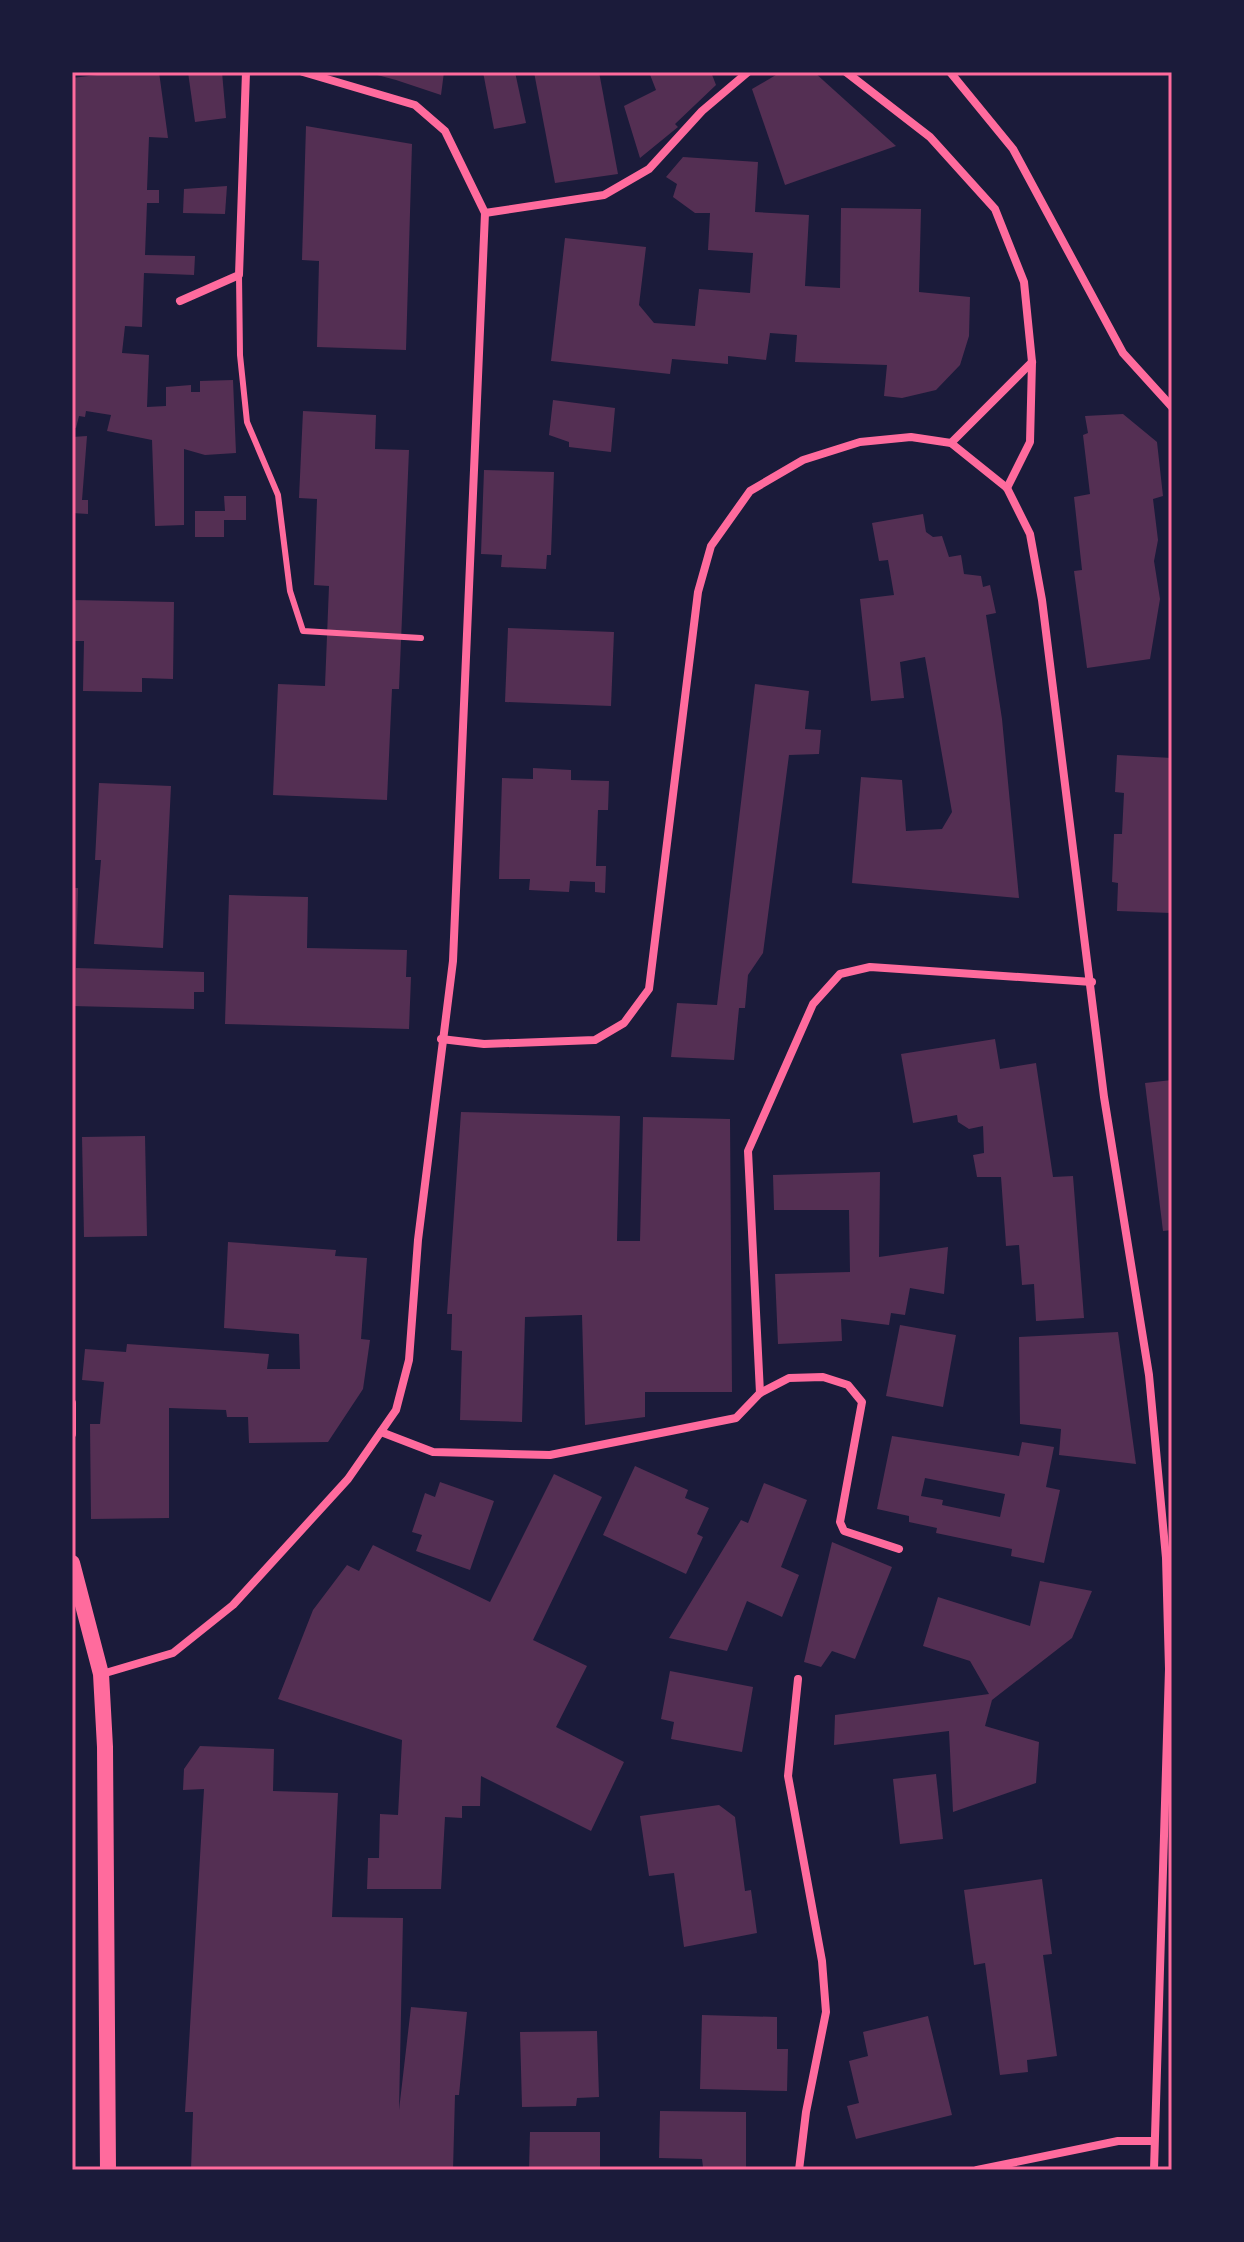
<svg xmlns="http://www.w3.org/2000/svg" width="1244" height="2242" viewBox="0 0 1244 2242" font-family="'PT Sans',sans-serif">
	<style>
		.building { fill: #542f53; fill-rule: evenodd }
		.lines { fill: none; stroke-linecap: round; stroke-linejoin: round }
		.service { stroke: #ff6b9d; stroke-width: 6 }
		.minor { stroke: #ff6b9d; stroke-width: 8 }
		.secondary { stroke: #ff6b9d; stroke-width: 16 }
		.neatline { fill: none; stroke: #ff6b9d; stroke-width: 3 }
	</style>
	<rect width="100%" height="100%" fill="#1b1b3a"/>
	<g class="building">
		<polygon points="122,72 159,72 168,138 149,137 147,190 159,190 159,203 147,203 145,255 195,256 194,275 144,273 142,327 125,326 122,353 149,355 147,407 166,406 166,387 191,385 191,392 200,392 200,381 233,380 236,453 205,455 184,449 184,525 155,526 152,440 107,431 111,415 86,411 85,417 79,416 76,428 72,427 72,78"/>
		<polygon points="188,72 222,72 226,118 195,122"/>
		<polygon points="366,72 444,72 441,95 396,80"/>
		<polygon points="483,72 515,72 526,123 494,129"/>
		<polygon points="534,72 599,72 618,174 555,183"/>
		<polygon points="649,72 711,72 716,85 675,124 678,127 640,158 624,106 656,90"/>
		<polygon points="781,72 814,72 896,146 785,185 752,89"/>
		<polygon points="306,126 412,144 406,350 317,347 319,261 302,260"/>
		<polygon points="683,157 758,162 755,212 809,215 805,286 840,288 841,208 921,209 919,292 970,297 969,336 960,365 936,390 902,398 884,396 887,365 795,362 797,335 770,333 766,360 728,356 728,364 672,359 670,374 551,361 565,238 646,247 639,305 654,323 695,326 699,289 750,293 753,253 708,250 710,213 695,213 673,197 677,184 666,177"/>
		<polygon points="227,186 225,214 183,213 184,189"/>
		<polygon points="553,400 615,408 611,452 569,447 569,442 549,435"/>
		<polygon points="303,411 376,415 375,449 409,450 399,689 392,689 387,800 273,795 278,684 325,686 329,586 314,585 317,499 299,498"/>
		<polygon points="1123,414 1157,442 1163,496 1153,499 1158,540 1154,561 1160,599 1150,659 1087,668 1074,571 1082,570 1074,497 1090,494 1083,435 1088,433 1085,416"/>
		<polygon points="87,436 82,500 88,500 88,514 72,513 72,437"/>
		<polygon points="484,470 554,472 551,555 547,555 546,569 501,567 502,555 481,554"/>
		<polygon points="224,496 246,496 246,520 224,520 224,537 195,537 195,511 225,511"/>
		<polygon points="923,514 926,532 933,537 942,536 949,557 961,555 964,574 981,576 983,587 990,585 996,613 986,615 1002,719 1019,898 852,883 861,777 902,780 906,831 942,829 952,812 925,657 900,662 904,698 871,701 860,599 894,595 888,560 879,561 872,523"/>
		<polygon points="72,600 174,602 173,679 142,678 142,692 83,691 84,641 72,641"/>
		<polygon points="508,628 614,632 611,706 505,702"/>
		<polygon points="755,684 809,691 805,729 821,730 819,754 789,755 763,953 748,975 745,1008 739,1008 734,1060 671,1057 677,1003 717,1005"/>
		<polygon points="1117,755 1172,758 1171,913 1117,911 1118,883 1112,882 1114,834 1122,834 1124,793 1115,792"/>
		<polygon points="533,768 571,770 571,780 609,781 608,810 598,810 596,866 606,866 605,893 595,892 595,882 570,881 569,892 529,890 530,879 499,879 502,778 533,779"/>
		<polygon points="99,783 171,786 163,948 94,944 101,860 95,860"/>
		<polygon points="72,888 78,888 76,968 204,972 204,992 194,992 194,1009 72,1006"/>
		<polygon points="229,895 308,897 307,948 407,950 406,977 411,977 409,1029 225,1024"/>
		<polygon points="995,1039 1000,1069 1036,1063 1053,1177 1073,1176 1084,1318 1036,1321 1034,1284 1022,1285 1019,1245 1006,1246 1001,1177 977,1177 973,1155 984,1153 983,1126 969,1129 958,1122 957,1115 913,1123 901,1054"/>
		<polygon points="1172,1080 1172,1230 1163,1231 1145,1083"/>
		<polygon points="461,1112 620,1116 617,1241 640,1241 643,1117 730,1119 732,1392 645,1392 645,1417 585,1425 582,1315 525,1317 522,1422 460,1420 462,1351 451,1350 452,1314 447,1314"/>
		<polygon points="145,1136 147,1236 84,1237 82,1137"/>
		<polygon points="880,1172 879,1257 948,1247 944,1294 910,1288 905,1315 891,1313 889,1325 841,1319 842,1341 778,1344 775,1274 850,1272 849,1210 774,1210 773,1175"/>
		<polygon points="228,1242 336,1250 335,1256 367,1258 361,1339 370,1340 363,1389 328,1442 249,1443 248,1417 227,1417 226,1410 169,1408 169,1518 91,1519 90,1424 100,1424 104,1382 82,1380 85,1349 126,1352 127,1344 269,1354 267,1369 300,1369 299,1334 224,1328"/>
		<polygon points="900,1325 956,1335 943,1407 886,1396"/>
		<polygon points="1118,1332 1136,1464 1059,1455 1061,1429 1020,1424 1019,1337"/>
		<path d="M892 1436 1019 1456 1022 1442 1054 1447 1046 1487 1060 1490 1044 1563 1011 1556 1012 1549 936 1533 937 1528 909 1522V1516L877 1509ZM925 1478 1005 1494 1000 1517 942 1505 943 1500 921 1496Z"/>
		<polygon points="635,1466 688,1490 685,1498 709,1508 697,1534 703,1537 686,1574 603,1535"/>
		<polygon points="554,1474 602,1497 533,1640 587,1666 556,1727 624,1762 591,1831 481,1776 480,1806 462,1806 462,1818 445,1817 441,1889 367,1889 368,1858 379,1858 380,1814 398,1815 402,1740 278,1699 313,1610 347,1565 359,1571 373,1545 490,1602"/>
		<polygon points="440,1482 494,1501 470,1570 416,1551 422,1535 412,1532 425,1493 435,1497"/>
		<polygon points="764,1483 807,1500 781,1567 799,1575 782,1617 747,1601 727,1651 669,1638 741,1520 748,1523"/>
		<polygon points="832,1542 892,1567 855,1659 832,1651 821,1667 804,1662"/>
		<polygon points="1040,1581 1092,1591 1072,1638 992,1700 985,1726 1039,1742 1036,1783 953,1812 949,1731 834,1745 835,1715 989,1694 970,1661 923,1646 938,1597 1030,1626"/>
		<polygon points="670,1671 753,1687 742,1752 671,1739 674,1722 661,1719"/>
		<polygon points="200,1746 274,1749 273,1791 338,1793 332,1917 403,1918 399,2110 411,2007 467,2012 459,2095 455,2095 453,2170 191,2170 193,2112 185,2112 204,1789 183,1790 184,1769"/>
		<polygon points="936,1774 943,1839 900,1844 893,1779"/>
		<polygon points="719,1805 735,1817 745,1891 751,1890 757,1933 684,1947 674,1873 649,1876 640,1816"/>
		<polygon points="1042,1879 1052,1954 1043,1955 1057,2056 1027,2060 1028,2072 1000,2075 985,1963 974,1965 964,1890"/>
		<polygon points="702,2015 777,2017 777,2049 788,2049 787,2091 700,2089"/>
		<polygon points="928,2016 952,2115 856,2139 847,2106 859,2103 849,2061 868,2056 863,2032"/>
		<polygon points="597,2031 599,2097 577,2098 576,2106 522,2107 520,2032"/>
		<polygon points="660,2111 746,2112 746,2168 703,2167 702,2159 659,2158"/>
		<polygon points="530,2132 600,2132 600,2170 529,2170"/>
	</g>
	<g class="lines">
		<polyline class="service" points="239,275 240,355 247,422 278,495 290,591 303,631 421,638"/>
		<g class="minor">
			<polyline points="303,72 415,105 445,131 485,213 604,195 649,169 702,111 748,72"/>
			<polyline points="846,72 930,137 995,209 1024,282 1032,362 1030,442 1007,488"/>
			<polyline points="950,72 1013,149 1123,353 1172,407"/>
			<polyline points="180,301 239,275 246,72"/>
			<polyline points="951,443 1032,362"/>
			<polyline points="441,1039 484,1044 595,1040 624,1023 649,989 698,592 711,546 750,491 803,460 860,442 911,437 951,443 1007,488 1030,534 1042,600 1104,1097 1149,1375 1166,1558 1169,1669 1154,2170"/>
			<polyline points="760,1393 748,1151 813,1004 840,974 870,967 1092,982"/>
			<polyline points="72,1403 72,1434"/>
			<polyline points="381,1432 433,1452 550,1455 736,1418 760,1393 789,1378 823,1377 848,1385 862,1402 840,1522 844,1531 899,1549"/>
			<polyline points="102,1674 173,1653 233,1605 348,1479 396,1410 409,1360 418,1240 453,961 485,213"/>
			<polyline points="798,1679 788,1776 822,1961 826,2012 806,2112 799,2170"/>
			<polyline points="977,2170 1118,2141 1154,2141"/>
		</g>
		<polyline class="secondary" points="72,1563 101,1674 105,1747 108,2170"/>
	</g>
	<rect width="1244" height="2242" fill="none" stroke="#1b1b3a" stroke-width="148"/>
	<rect x="74" y="74" width="1096" height="2094" class="neatline"/>
</svg>
